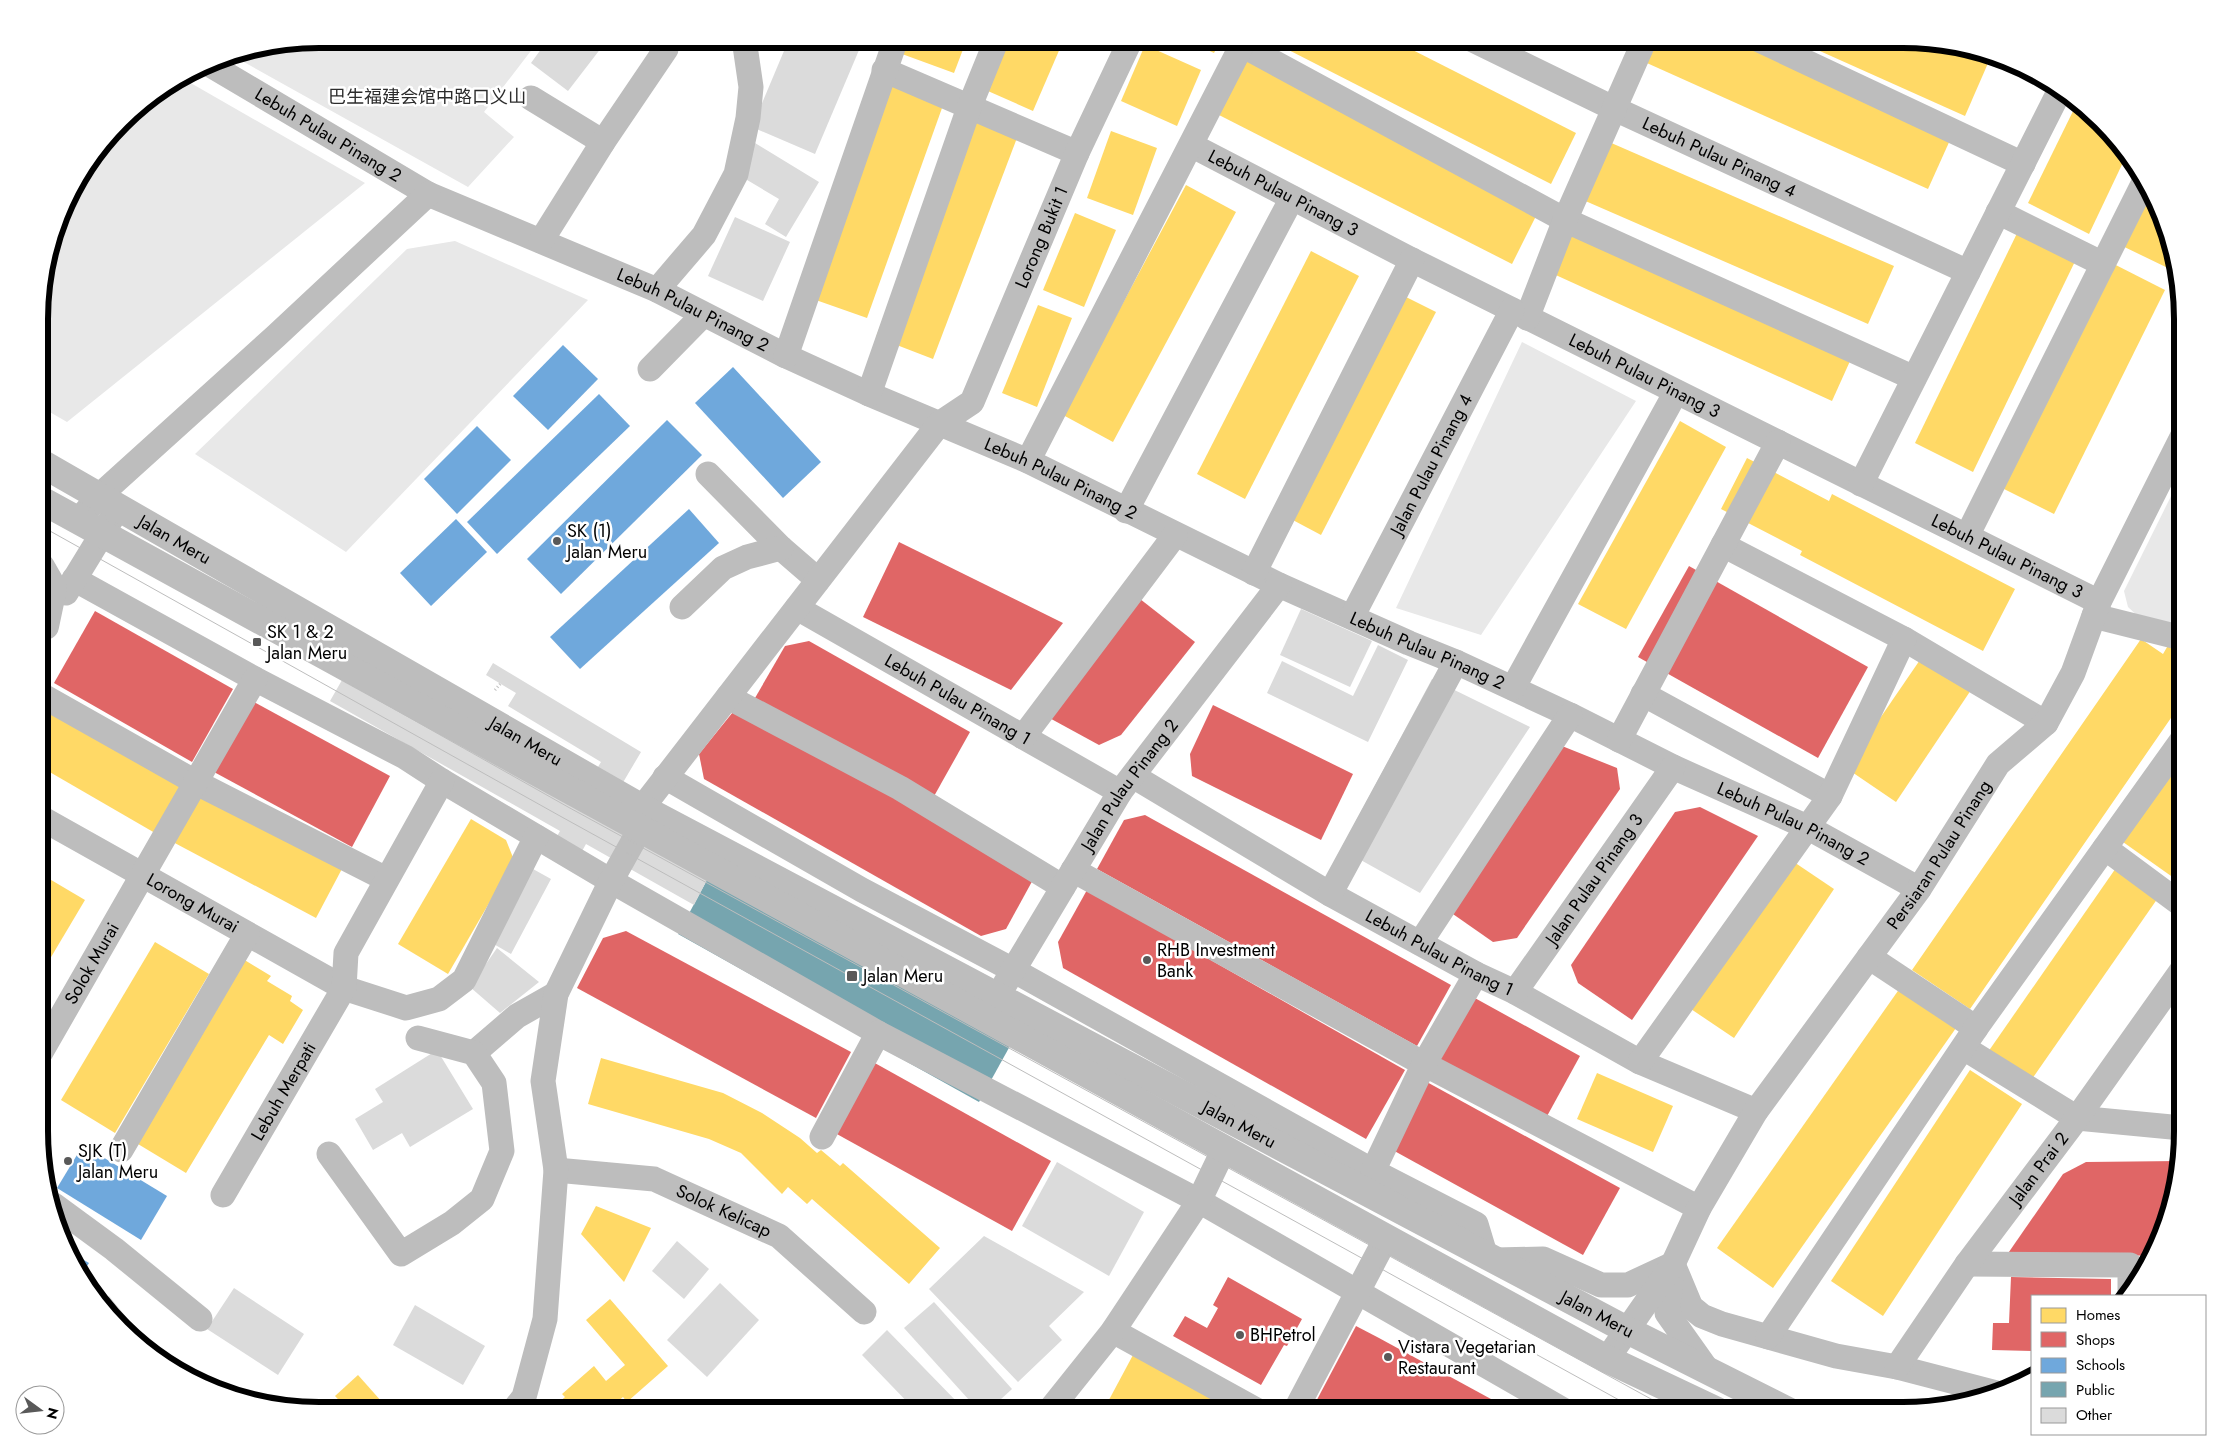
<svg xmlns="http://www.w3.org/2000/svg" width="2221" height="1450" viewBox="0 0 2221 1450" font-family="Jost,'Noto Sans SC',sans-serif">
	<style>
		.green { fill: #e8e8e8 }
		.homes { fill: #ffd966 }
		.shops { fill: #e06666 }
		.schools { fill: #6fa8dc }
		.public { fill: #76a5af }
		.building { fill: #dbdbdb }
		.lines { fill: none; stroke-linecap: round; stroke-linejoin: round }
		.path { stroke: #c2c2c2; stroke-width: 3; stroke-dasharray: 1 2.5; stroke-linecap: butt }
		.minor { stroke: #bdbdbd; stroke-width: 25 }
		.highway { stroke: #bdbdbd; stroke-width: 28 }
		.tram { stroke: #bdbdbd; stroke-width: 1 }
		.poi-dot { fill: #595959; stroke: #fff; stroke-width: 2 }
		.labels { text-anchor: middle; stroke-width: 5; stroke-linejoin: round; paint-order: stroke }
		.park-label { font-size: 18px; fill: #2c2c2c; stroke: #fff }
		.street-label { font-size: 18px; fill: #000; stroke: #fff }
		.poi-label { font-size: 18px; fill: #000; stroke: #fff; text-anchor: start }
		.rim { fill: none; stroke: #000; stroke-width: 6 }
	</style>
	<rect width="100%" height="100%" fill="#fff"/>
	<g class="green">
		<polygon points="319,39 540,39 484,112 514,137 468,187 233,56"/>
		<polygon points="182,78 365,183 67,422 41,407 41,282 68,195 134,108"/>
		<polygon points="455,241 588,300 346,552 195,454 407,249"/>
		<polygon points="1522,342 1636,401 1481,635 1396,608"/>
		<polygon points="2182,474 2182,627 2141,619 2128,607 2124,591"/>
	</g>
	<g class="homes">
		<polygon points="908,39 967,39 954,73 902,54"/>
		<polygon points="992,39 1064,39 1033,111 972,84"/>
		<polygon points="1184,39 1221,39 1214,53"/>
		<polygon points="1267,39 1391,39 1576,133 1551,184"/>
		<polygon points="1636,39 1754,39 1955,129 1928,189 1629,55"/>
		<polygon points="1793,39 1903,39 1992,54 1965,116"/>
		<polygon points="1145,45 1201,70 1177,126 1121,101"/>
		<polygon points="1246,60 1539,210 1512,264 1219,115"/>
		<polygon points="892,74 947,94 867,318 813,299"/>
		<polygon points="2077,103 2113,134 2127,154 2089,234 2028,203"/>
		<polygon points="964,108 1020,130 933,359 876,337"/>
		<polygon points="1111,131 1157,148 1133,215 1087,198"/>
		<polygon points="1593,135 1894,266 1868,324 1567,193"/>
		<polygon points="2145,179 2173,246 2176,268 2174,271 2110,240"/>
		<polygon points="1186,185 1236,212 1113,442 1063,415"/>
		<polygon points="1075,213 1116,230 1084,307 1043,290"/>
		<polygon points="1559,215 1855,350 1832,401 1536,266"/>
		<polygon points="2023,221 2081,249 1973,472 1915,443"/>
		<polygon points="1311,251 1359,276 1245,499 1197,474"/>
		<polygon points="2100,257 2165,290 2054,514 1988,481"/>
		<polygon points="1388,288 1436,312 1321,535 1274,510"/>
		<polygon points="1038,305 1072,318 1037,407 1002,393"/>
		<polygon points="1680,421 1726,447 1626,629 1578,604"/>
		<polygon points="1747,458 1829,501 1832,494 2015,589 1983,651 1800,555 1802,551 1721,509"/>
		<polygon points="2141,639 2163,654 2170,642 2182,643 2182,702 1970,1009 1912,970"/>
		<polygon points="1924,654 1973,687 1896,802 1846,768"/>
		<polygon points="41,698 184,780 155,833 41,767"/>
		<polygon points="2182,760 2182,881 2181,883 2123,842"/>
		<polygon points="200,787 344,865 316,918 171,841"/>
		<polygon points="471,819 506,840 514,860 448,974 398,944"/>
		<polygon points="1785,856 1834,889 1734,1038 1685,1005"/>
		<polygon points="2118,865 2160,895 2030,1082 1988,1052"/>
		<polygon points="41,874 85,900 41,974"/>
		<polygon points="155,942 209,974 115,1133 61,1100"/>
		<polygon points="243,959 271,976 267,981 292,996 290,1001 303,1010 283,1044 269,1035 186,1173 133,1141"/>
		<polygon points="1900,988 1956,1028 1773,1288 1717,1248"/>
		<polygon points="601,1058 723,1093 762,1113 800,1138 817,1153 821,1150 840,1166 843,1163 940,1248 909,1284 812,1199 807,1204 788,1187 782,1194 741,1153 709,1139 588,1104"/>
		<polygon points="1970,1070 2022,1104 1883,1316 1831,1281"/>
		<polygon points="1597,1073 1673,1106 1653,1152 1577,1119"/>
		<polygon points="596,1206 651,1228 624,1282 581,1234"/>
		<polygon points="610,1299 668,1366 627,1402 623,1397 607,1411 549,1411 565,1397 562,1394 594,1366 606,1381 625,1365 586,1320"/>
		<polygon points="1133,1355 1235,1411 1103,1411"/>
		<polygon points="358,1375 390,1411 349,1411 335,1396"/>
	</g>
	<g class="shops">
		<polygon points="899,542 1063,623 1011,690 863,617"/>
		<polygon points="1689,566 1868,667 1818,758 1638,657"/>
		<polygon points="1126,588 1195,642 1121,735 1099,745 1033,709"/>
		<polygon points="95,611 233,689 192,762 54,683"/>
		<polygon points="809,641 970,732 933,798 755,698 785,646"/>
		<polygon points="252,701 390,776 352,847 214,772"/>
		<polygon points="1213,705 1353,774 1321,840 1192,776 1190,754"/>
		<polygon points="737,707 1035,876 1006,929 981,936 704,779 699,754"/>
		<polygon points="1552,742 1617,768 1620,789 1517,938 1493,942 1440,905"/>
		<polygon points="1700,807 1758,836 1632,1020 1578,983 1571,965 1675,812"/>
		<polygon points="1145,815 1451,985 1417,1046 1097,869 1124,820"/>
		<polygon points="1087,890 1405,1070 1366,1139 1063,968 1058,942"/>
		<polygon points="626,931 851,1052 816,1118 577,988 603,938"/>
		<polygon points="1473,997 1580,1056 1546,1118 1439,1059"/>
		<polygon points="873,1062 1051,1161 1012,1231 835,1133"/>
		<polygon points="1425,1081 1620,1188 1583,1255 1389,1148"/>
		<polygon points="2179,1161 2167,1221 2151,1255 2002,1262 2063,1174 2086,1162"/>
		<polygon points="1228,1277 1302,1319 1287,1346 1284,1345 1261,1385 1173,1336 1185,1316 1207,1328 1218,1308 1213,1305"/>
		<polygon points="2011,1277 2111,1279 2111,1296 2032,1296 2032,1351 1992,1350 1993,1323 2009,1323"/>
		<polygon points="1356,1326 1379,1338 1513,1411 1311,1411"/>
	</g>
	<g class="schools">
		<polygon points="563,345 598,379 548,430 513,396"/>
		<polygon points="733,367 821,462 783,498 695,403"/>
		<polygon points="599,394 630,426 497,554 467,522"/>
		<polygon points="667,420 702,455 561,594 527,559"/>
		<polygon points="477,426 511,460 457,514 424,479"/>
		<polygon points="689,509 719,543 580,669 550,637"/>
		<polygon points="456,519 487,552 431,606 400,573"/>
		<polygon points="83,1145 167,1196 141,1240 57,1188"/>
		<polygon points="70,1252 89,1263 80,1277 76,1272"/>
	</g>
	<polygon class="public" points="708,878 1026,1017 979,1102 678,934"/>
	<g class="building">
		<polygon points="544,39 608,39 568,91 531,63 547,41"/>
		<polygon points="789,39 853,39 862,43 815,154 752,127"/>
		<polygon points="755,143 819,182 786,237 765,224 779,199 737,174"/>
		<polygon points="735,217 790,242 763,301 708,276"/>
		<polygon points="1301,609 1372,641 1350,687 1280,655"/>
		<polygon points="1378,645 1408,660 1368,742 1267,693 1282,661 1353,696"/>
		<polygon points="493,663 641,752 602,818 708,878 694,905 586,844 581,853 556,838 560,831 330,701 346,673 576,803 601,762 508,706 516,693 486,675"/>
		<polygon points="1432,679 1530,727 1420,893 1341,849"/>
		<polygon points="533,869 551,879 511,954 492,943"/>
		<polygon points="497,948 539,982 500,1013 470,987"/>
		<polygon points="437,1050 473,1109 410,1147 402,1133 373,1150 355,1119 383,1102 375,1089"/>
		<polygon points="1057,1162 1144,1212 1109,1276 1022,1226"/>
		<polygon points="984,1236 1084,1292 1049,1326 1062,1340 1018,1382 929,1289"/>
		<polygon points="677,1241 709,1269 684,1299 652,1271"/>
		<polygon points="720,1283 759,1320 707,1377 667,1340"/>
		<polygon points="234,1288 304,1334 278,1375 207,1329"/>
		<polygon points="109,1296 166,1366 108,1316 99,1304"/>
		<polygon points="934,1302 1012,1389 988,1411 979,1411 904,1328"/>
		<polygon points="415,1305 485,1346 463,1385 393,1345"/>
		<polygon points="887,1330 961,1406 956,1411 935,1411 932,1408 929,1411 916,1411 862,1355"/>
	</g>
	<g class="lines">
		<polyline class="path" points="495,690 501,683"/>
		<g class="minor">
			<path id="s1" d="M1471 39 1615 109 1968 272"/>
			<polyline points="1757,39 2023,164"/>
			<polyline points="1242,45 1565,220 1914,378"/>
			<path id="s2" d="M207 63 428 194 657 290 786 356 869 394 1028 461 1279 585 1409 643 1456 662 1570 715 1673 767 1807 827 1919 889"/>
			<polyline points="884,70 1077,153"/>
			<polyline points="531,98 603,142"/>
			<path id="s3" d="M1191 145 1412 260 2099 602"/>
			<polyline points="1998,212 2103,264"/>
			<polyline points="541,241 603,142 666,49"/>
			<polyline points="657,290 704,235 736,174 748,118 751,87 744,39"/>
			<polyline points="1527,318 1565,220 1645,39"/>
			<polyline points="786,356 896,39"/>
			<polyline points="650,369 703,315"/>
			<polyline points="869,394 969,108 997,39"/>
			<polyline points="1028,461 1245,39"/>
			<polyline points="708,474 781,548 818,580"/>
			<polyline points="1861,484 2061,88"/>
			<polyline points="1126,511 1292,198"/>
			<polyline points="78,521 99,496 276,336 428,194"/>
			<polyline points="1967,536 2145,180"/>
			<polyline points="1723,545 1904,639 2046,723"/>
			<polyline points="1254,573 1412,260"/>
			<polyline points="74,579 255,679 405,757 442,781 611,881 878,1033 1199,1201 1565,1411"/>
			<polyline points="66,593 118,508"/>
			<polyline points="682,607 723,568 747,557 781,548"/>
			<path id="s4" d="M797 608 1120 792"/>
			<polyline points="2094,616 2182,638"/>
			<path id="s5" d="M1352 617 1512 310"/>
			<polyline points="1513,688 1676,392"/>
			<polyline points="1643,694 1830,796"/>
			<polyline points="41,695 197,783 386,879"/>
			<polyline points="728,697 900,788 1063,887"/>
			<polyline points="1023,737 1175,535"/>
			<polyline points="1619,740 1778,442"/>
			<path id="s6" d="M1133 776 1330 894 1476 974 1515 992 1640 1062 1756 1111"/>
			<polyline points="665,777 862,890 1013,970 1373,1171 1476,1224 1485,1254"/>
			<path id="s7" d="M642 808 939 424 972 402 1077 153 1131 39"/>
			<path id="s8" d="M41 818 344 988 406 1008 439 999 464 980 536 837"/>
			<polyline points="2105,848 2182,905"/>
			<polyline points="1073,870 1424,1064 1699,1208"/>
			<polyline points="1330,894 1456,662"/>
			<polyline points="1420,943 1570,715"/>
			<polyline points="1869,957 1976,1028"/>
			<path id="s9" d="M1005 984 1120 792 1279 585"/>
			<path id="s10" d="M1515 992 1673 767"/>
			<polyline points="1964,1048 2077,1118 2182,1128"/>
			<path id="s11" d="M41 1052 255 679"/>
			<polyline points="474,1053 517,1016 556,994"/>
			<polyline points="1640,1062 1830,796 1904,639"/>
			<polyline points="822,1137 878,1033"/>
			<polyline points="121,1150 247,934"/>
			<polyline points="329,1154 401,1254 452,1223 482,1199 502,1151 494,1083 474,1053 418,1038"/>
			<path id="s12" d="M556 1170 654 1179 779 1236 864 1312"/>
			<polyline points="1373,1171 1424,1064 1476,974"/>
			<path id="s13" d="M223 1195 344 988 346 953 442 781"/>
			<polyline points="54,1205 114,1249 200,1319"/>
			<polyline points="1496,1260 1543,1259 1601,1285 1628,1285 1673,1264"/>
			<polyline points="1673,1264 1691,1307 1702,1316 1722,1324 1836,1356 1897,1367 1997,1393"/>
			<polyline points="1967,1264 2130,1265 2130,1293"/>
			<polyline points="1673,1267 1667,1313 1706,1368"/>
			<polyline points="1113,1331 1258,1411"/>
			<polyline points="1768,1337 1976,1028 2182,740"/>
			<path id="s14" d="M1607 1359 1673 1264 1699 1208 1756 1111 1919 889 1998 764 2046 723 2073 673 2099 602 2182 437"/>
			<path id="s15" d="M1897 1367 1967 1264 2077 1118 2182 970"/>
			<polyline points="513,1411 524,1397 545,1319 556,1170 543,1081 556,994 611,881 640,829"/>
			<polyline points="1049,1411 1113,1331 1199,1201 1224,1149"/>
			<polyline points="1295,1411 1386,1238"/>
		</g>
		<g class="highway">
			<path id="s16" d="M41 463 642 808 1627 1330 1788 1411"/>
			<polyline points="41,500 1607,1359 1717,1411"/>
			<polyline points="41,567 53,588 45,626"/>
		</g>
		<g class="tram">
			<polyline points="41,510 568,807 1673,1411"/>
			<polyline points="41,526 560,816 1639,1411"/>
		</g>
	</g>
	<g class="poi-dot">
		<circle cx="557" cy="541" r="5"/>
		<rect x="252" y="637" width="10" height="10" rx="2.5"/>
		<circle cx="1147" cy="960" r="5"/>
		<rect x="846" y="970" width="12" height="12" rx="2.5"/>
		<circle cx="68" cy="1161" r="5"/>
		<circle cx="1240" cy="1335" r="5"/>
		<circle cx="1388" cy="1357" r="5"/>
	</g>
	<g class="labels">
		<g class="park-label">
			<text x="427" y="103">巴生福建会馆中路口义山</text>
		</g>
		<g class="street-label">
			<text dy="6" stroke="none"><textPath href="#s2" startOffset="141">Lebuh Pulau Pinang 2</textPath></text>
			<text dy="6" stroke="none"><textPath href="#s1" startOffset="275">Lebuh Pulau Pinang 4</textPath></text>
			<text dy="6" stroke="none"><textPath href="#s3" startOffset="104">Lebuh Pulau Pinang 3</textPath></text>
			<text dy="6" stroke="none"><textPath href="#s7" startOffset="704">Lorong Bukit 1</textPath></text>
			<text dy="6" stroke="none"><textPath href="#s2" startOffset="546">Lebuh Pulau Pinang 2</textPath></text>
			<text dy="6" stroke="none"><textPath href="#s3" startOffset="509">Lebuh Pulau Pinang 3</textPath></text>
			<text dy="6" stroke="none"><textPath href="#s5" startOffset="172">Jalan Pulau Pinang 4</textPath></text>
			<text dy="6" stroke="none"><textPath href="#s2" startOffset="951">Lebuh Pulau Pinang 2</textPath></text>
			<text dy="6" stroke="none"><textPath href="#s16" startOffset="154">Jalan Meru</textPath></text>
			<text dy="6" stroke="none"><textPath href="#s3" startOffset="914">Lebuh Pulau Pinang 3</textPath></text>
			<text dy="6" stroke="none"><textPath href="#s2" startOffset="1356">Lebuh Pulau Pinang 2</textPath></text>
			<text dy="6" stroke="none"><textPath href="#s4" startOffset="185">Lebuh Pulau Pinang 1</textPath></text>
			<text dy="6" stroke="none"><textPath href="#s16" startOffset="559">Jalan Meru</textPath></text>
			<text dy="6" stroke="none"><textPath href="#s9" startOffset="235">Jalan Pulau Pinang 2</textPath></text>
			<text dy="6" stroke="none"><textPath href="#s2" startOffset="1761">Lebuh Pulau Pinang 2</textPath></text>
			<text dy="6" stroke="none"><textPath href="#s14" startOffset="605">Persiaran Pulau Pinang</textPath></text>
			<text dy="6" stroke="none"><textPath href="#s10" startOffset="138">Jalan Pulau Pinang 3</textPath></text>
			<text dy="6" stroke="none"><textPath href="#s8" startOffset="174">Lorong Murai</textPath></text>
			<text dy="6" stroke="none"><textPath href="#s6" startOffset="354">Lebuh Pulau Pinang 1</textPath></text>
			<text dy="6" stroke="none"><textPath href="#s11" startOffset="102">Solok Murai</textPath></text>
			<text dy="6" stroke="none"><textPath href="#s13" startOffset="120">Lebuh Merpati</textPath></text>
			<text dy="6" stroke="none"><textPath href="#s16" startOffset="1369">Jalan Meru</textPath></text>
			<text dy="6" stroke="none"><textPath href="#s15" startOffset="244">Jalan Prai 2</textPath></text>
			<text dy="6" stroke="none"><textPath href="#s12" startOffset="175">Solok Kelicap</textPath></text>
			<text dy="6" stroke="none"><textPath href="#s16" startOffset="1774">Jalan Meru</textPath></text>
		</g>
		<g class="poi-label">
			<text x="567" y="537">SK (1)<tspan x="567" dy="21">Jalan Meru</tspan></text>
			<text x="267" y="638">SK 1 &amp; 2<tspan x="267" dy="21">Jalan Meru</tspan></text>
			<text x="1157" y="956">RHB Investment<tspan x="1157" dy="21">Bank</tspan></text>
			<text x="863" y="982">Jalan Meru</text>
			<text x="78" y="1157">SJK (T)<tspan x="78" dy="21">Jalan Meru</tspan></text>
			<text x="1250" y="1341">BHPetrol</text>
			<text x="1398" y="1353">Vistara Vegetarian<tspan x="1398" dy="21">Restaurant</tspan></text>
		</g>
	</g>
	<path d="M0 0H2221V1450H0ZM319 48H1903A271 271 0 0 1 2174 319V1131A271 271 0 0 1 1903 1402H319A271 271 0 0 1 48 1131V319A271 271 0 0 1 319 48Z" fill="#fff" fill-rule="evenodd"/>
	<path class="rim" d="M319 48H1903A271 271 0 0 1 2174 319V1131A271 271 0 0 1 1903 1402H319A271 271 0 0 1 48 1131V319A271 271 0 0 1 319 48Z"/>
	<rect x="2031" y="1295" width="175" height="140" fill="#ffffff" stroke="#999999"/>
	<rect x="2041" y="1308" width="25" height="15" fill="#ffd966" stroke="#999999"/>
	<text x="2076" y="1320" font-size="15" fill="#000000">Homes</text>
	<rect x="2041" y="1332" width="25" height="15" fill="#e06666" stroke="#999999"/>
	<text x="2076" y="1345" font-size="15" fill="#000000">Shops</text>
	<rect x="2041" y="1358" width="25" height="15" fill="#6fa8dc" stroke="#999999"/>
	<text x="2076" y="1370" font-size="15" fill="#000000">Schools</text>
	<rect x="2041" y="1382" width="25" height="15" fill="#76a5af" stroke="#999999"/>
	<text x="2076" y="1395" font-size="15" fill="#000000">Public</text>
	<rect x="2041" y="1408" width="25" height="15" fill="#dbdbdb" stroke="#999999"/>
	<text x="2076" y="1420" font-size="15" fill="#000000">Other</text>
	<g transform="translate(40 1410) rotate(105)"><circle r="24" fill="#ffffff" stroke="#999999"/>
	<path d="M0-4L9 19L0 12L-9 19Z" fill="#595959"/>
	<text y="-8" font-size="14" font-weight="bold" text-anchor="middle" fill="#000000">N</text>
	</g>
</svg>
